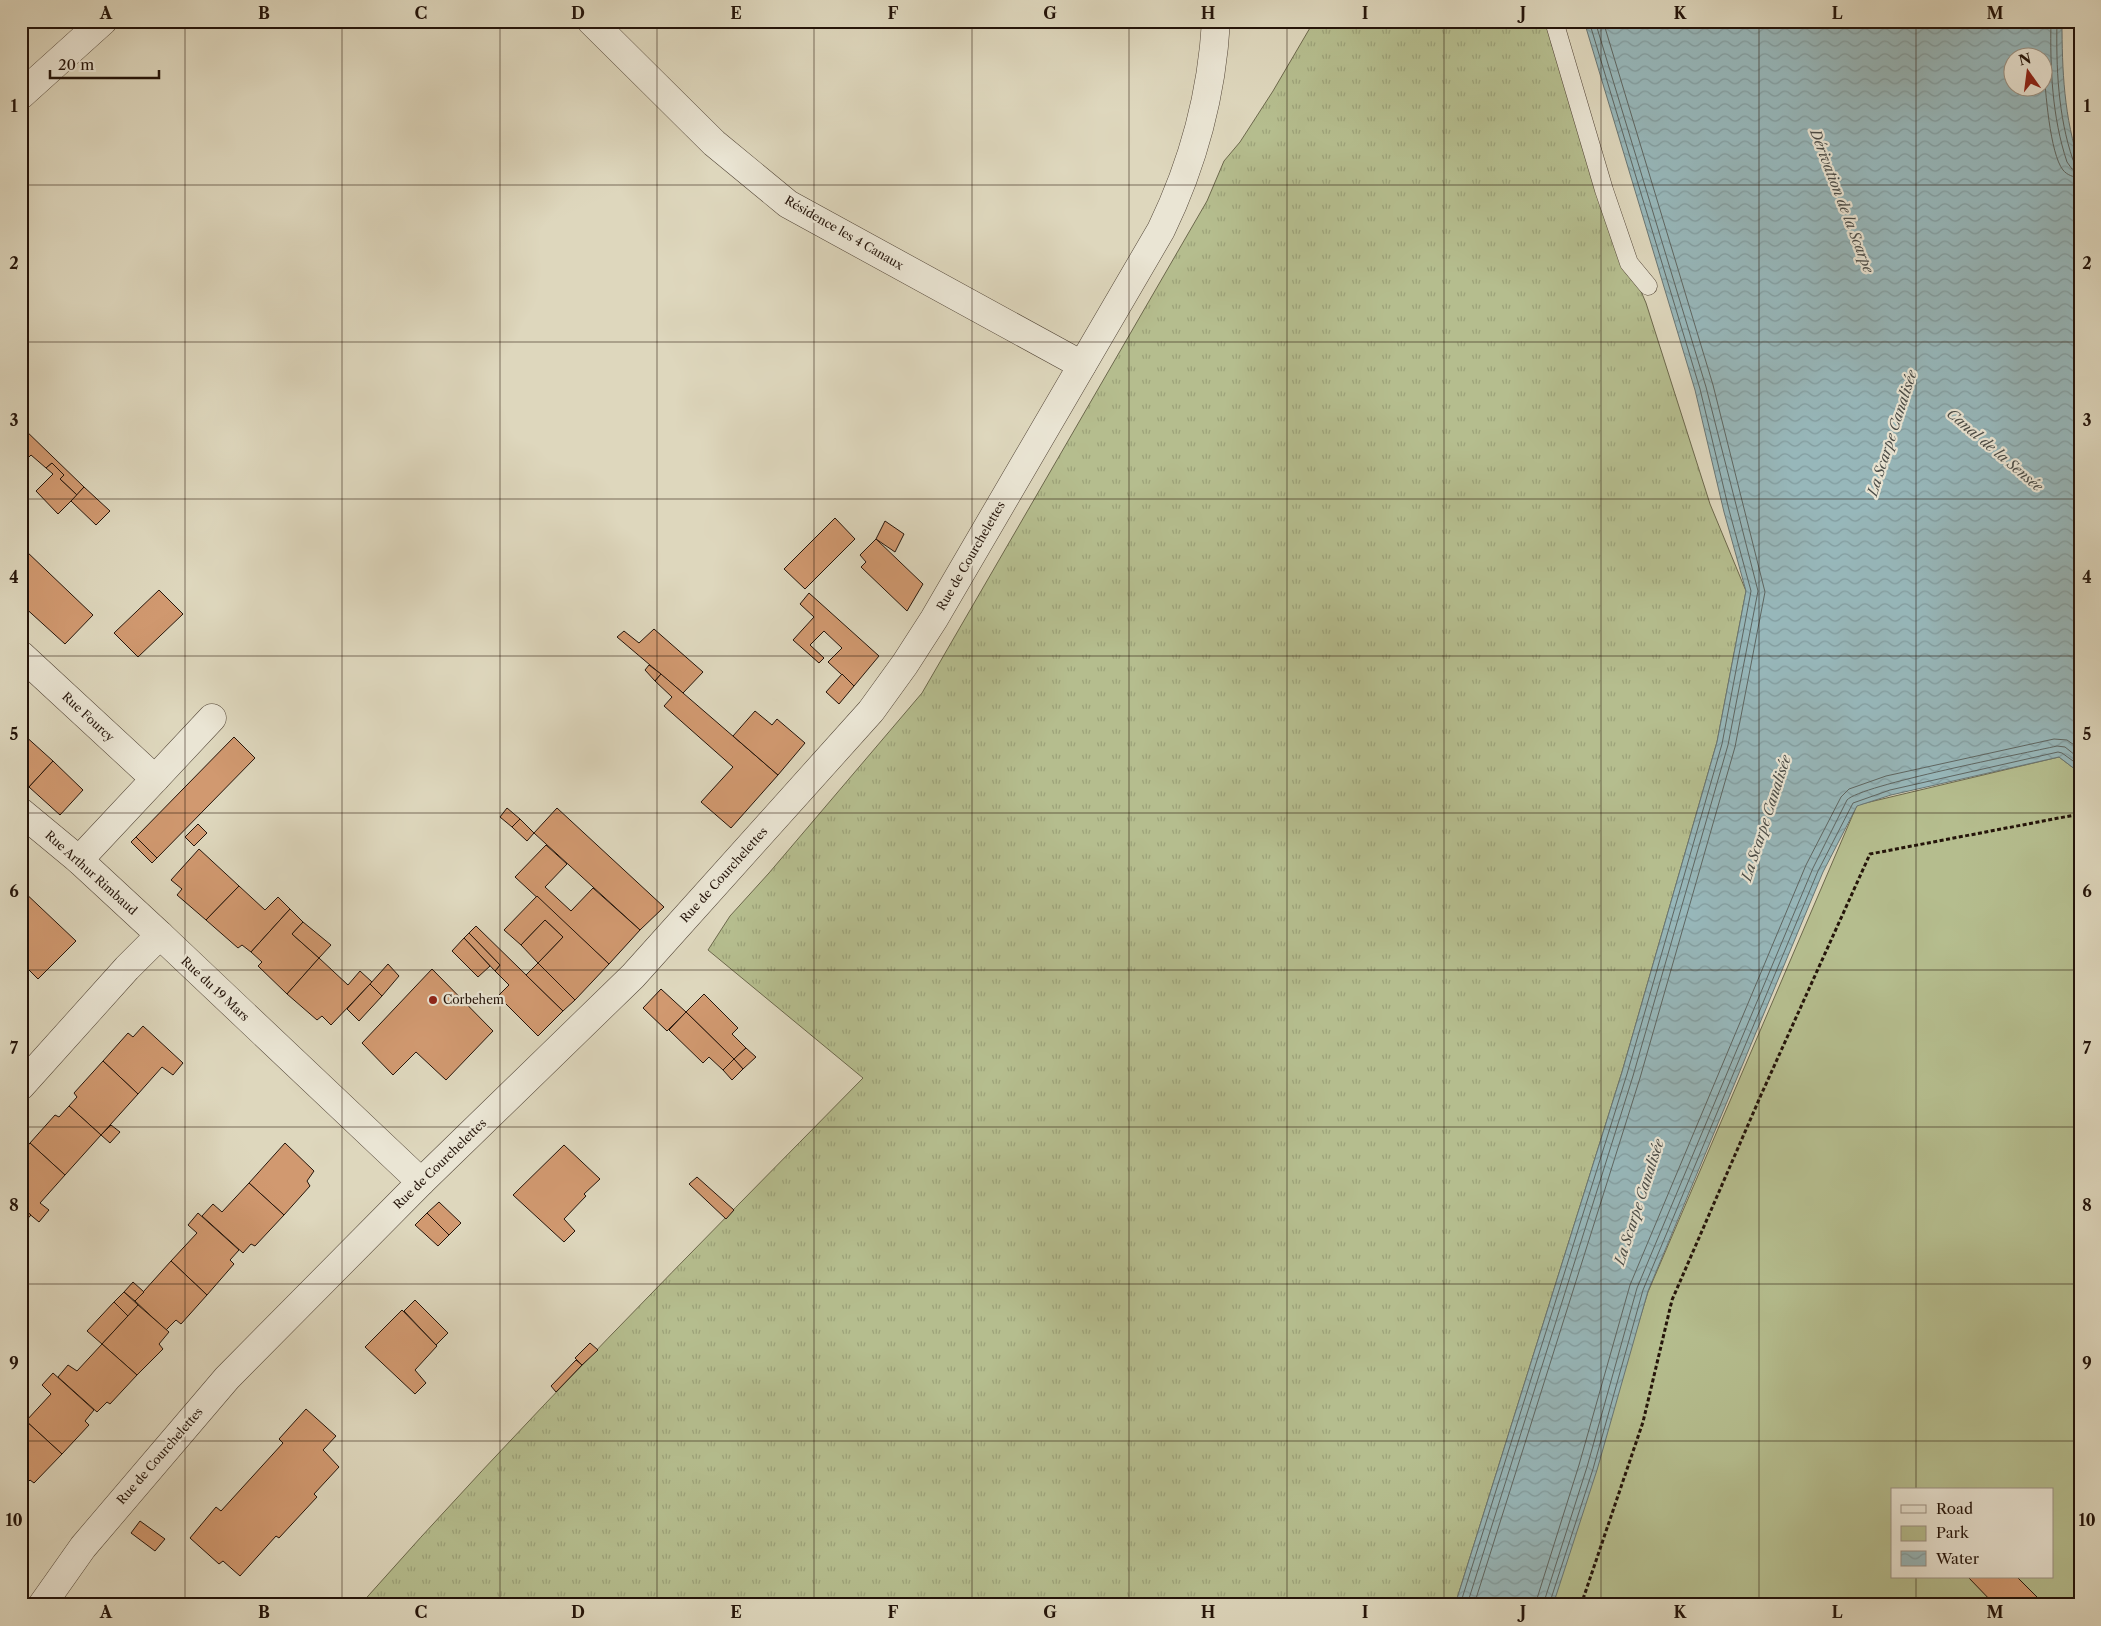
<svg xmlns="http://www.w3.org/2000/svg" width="2101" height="1626" viewBox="0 0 2101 1626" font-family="'Libre Caslon Text',serif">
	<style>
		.grass { fill: url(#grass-tufts); stroke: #6c684c }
		.park { fill: #b5bd8e; stroke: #6c684c; fill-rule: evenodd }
		.water { fill: url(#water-waves); stroke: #697674; fill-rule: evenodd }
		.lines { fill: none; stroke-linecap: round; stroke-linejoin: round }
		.shore { stroke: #5e6662; stroke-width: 1 }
		.building { fill: #d19970; stroke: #24140a }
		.lane-casing { stroke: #524537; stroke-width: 19 }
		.street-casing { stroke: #524537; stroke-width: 29 }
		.path { stroke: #24140a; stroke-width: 3; stroke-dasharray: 4 2.5; stroke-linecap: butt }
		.lane { stroke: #eae5d4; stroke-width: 18 }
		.street { stroke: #eae5d4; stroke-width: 28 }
		.grid { fill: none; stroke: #24140a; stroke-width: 1; stroke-opacity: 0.55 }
		.poi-dot { fill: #8f2418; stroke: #eae5d4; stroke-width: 2 }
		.labels { text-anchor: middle; stroke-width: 4.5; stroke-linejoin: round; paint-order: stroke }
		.street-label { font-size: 12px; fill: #24140a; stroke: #eae5d4 }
		.poi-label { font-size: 12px; fill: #24140a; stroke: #eae5d4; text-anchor: start }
		.water-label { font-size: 14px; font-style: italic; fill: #4c4d48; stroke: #eae5d4 }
		.neatline { fill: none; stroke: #24140a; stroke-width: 2 }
		.grid-label { font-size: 16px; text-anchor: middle; font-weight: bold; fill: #24140a }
	</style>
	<defs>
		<pattern id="grass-tufts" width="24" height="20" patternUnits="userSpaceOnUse" patternTransform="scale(1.25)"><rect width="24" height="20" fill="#b5bd8e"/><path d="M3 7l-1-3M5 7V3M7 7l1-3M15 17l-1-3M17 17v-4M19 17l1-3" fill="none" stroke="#9ca279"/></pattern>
		<pattern id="water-waves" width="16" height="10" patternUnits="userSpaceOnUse" patternTransform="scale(1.25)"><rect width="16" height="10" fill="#97b7ba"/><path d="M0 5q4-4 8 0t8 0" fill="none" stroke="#829c9f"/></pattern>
	</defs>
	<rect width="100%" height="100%" fill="#ded7bd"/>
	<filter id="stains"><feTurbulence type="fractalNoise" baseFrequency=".004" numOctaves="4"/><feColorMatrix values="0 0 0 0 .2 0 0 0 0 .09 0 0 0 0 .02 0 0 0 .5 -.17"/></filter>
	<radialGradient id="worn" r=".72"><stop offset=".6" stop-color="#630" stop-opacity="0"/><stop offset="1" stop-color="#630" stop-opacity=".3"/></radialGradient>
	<path class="grass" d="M1314 21H1554L1629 263 1646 303 1710 504 1746 591 1717 742 1622 1072 1455 1605H360C521 1423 693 1251 863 1078L708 950 730 916 769 873 922 693 1207 201 1224 161 1240 142 1273 91Z"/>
	<path class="park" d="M2059 757 2080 773V1605H1552L1648 1292 1857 805ZM1892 1490H2052V1577H1892Z"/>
	<path class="water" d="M1584 21H2062C2062 70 2064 118 2080 165V773L2059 757 1891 795 1857 806 1823 872 1648 1291 1597 1470 1553 1605H1455L1622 1072 1717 742 1746 591 1724 512 1695 390ZM2014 58H2044V88H2014Z"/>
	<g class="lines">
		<g class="shore">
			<path d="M2051 21C2050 68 2052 117 2067 162L2072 169 2080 170"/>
			<path d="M2057 21C2056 67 2058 116 2073 160L2075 163 2080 164"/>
			<path d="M2044 67C2045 89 2050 154 2063 170 2067 175 2073 177 2080 178"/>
			<polyline points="1460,1605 1627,1074 1722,744 1751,591 1729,510 1700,389 1589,21"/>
			<polyline points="1467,1605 1633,1076 1728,745 1758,591 1706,387 1595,21"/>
			<polyline points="1474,1605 1640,1078 1735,747 1765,592 1713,385 1603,21"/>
			<polyline points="1535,1605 1579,1465 1630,1285 1806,865 1841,797 1849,789 1886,776 2054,739 2067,740 2080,749"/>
			<path d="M1543 1605 1587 1467 1637 1288 1813 868 1847 800C1860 785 2026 753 2057 746L2065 747 2080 759"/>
			<polyline points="1549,1605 1593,1469 1643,1290 1818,871 1853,803 1890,790 2058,752 2062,753 2080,766"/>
		</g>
	</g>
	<g class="building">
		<polygon points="21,426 84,487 77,495 60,479 64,475 52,463 46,468 31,455 21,465"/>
		<polygon points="52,463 64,475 60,479 77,495 58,514 36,491 53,474 46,468"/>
		<polygon points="84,487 110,511 96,525 71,501"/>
		<polygon points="835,518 855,539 805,589 784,569"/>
		<polygon points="885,521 904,534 895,552 876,539"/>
		<polygon points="876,539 923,584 907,611 861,567 866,562 860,555"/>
		<polygon points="25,550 93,615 65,644 21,604 21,554"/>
		<polygon points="159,590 183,614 138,657 114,633"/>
		<polygon points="809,593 879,656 854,686 828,662 842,648 824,631 810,645 824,658 819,663 793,640 814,617 800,604"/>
		<polygon points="654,629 703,672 683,693 617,637 624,631 639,643"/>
		<polygon points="649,665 661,674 655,681 645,670"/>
		<polygon points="661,674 778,775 731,828 701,802 733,767 664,706 672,697 655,681"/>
		<polygon points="842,674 854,686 839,704 826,692"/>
		<polygon points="755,711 772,725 777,719 805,743 778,775 733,736"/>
		<polygon points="23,734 53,761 29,787 21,780 21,736"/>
		<polygon points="234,737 255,758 157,858 136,837"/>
		<polygon points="53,761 83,790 60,815 29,787"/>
		<polygon points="507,808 520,819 512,827 500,817"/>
		<polygon points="557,808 664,907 640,930 534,833"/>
		<polygon points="520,819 534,833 527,841 512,827"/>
		<polygon points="198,824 207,833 194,846 185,837"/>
		<polygon points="136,837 157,858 152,863 131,842"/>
		<polygon points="546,845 567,864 545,887 571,911 593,888 640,930 609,964 515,877"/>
		<polygon points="199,849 239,886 206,920 177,895 182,889 171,880"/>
		<polygon points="239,886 265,910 278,897 290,909 251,952 242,945 238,948 206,920"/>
		<polygon points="21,889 76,941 38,979 21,962"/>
		<polygon points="537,896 609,964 575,1000 538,963 563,937 545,920 521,945 504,930"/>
		<polygon points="290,909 303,922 292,934 319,958 287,994 258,966 262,962 251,952"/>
		<polygon points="545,920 563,937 538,963 521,945"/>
		<polygon points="303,922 331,945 319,958 292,934"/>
		<polygon points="476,926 563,1011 538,1036 498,996 509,985 495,971 500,965 469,933"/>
		<polygon points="469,933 500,965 495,971 464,938"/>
		<polygon points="464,938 490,966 478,977 452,951"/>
		<polygon points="319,958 348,985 360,971 372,982 331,1025 322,1016 317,1020 287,994"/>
		<polygon points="538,963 575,1000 563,1011 526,975"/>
		<polygon points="388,964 399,976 382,996 370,984"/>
		<polygon points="432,969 493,1031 446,1080 416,1052 393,1075 362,1043"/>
		<polygon points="370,984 382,996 359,1021 347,1009"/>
		<polygon points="661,989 686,1012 667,1031 643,1008"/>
		<polygon points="704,994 738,1028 732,1034 746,1048 734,1059 686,1012"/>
		<polygon points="686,1012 734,1059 723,1070 709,1057 703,1063 669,1030"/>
		<polygon points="21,1019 27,1024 21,1032"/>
		<polygon points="143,1026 183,1063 173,1075 162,1067 138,1094 103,1061 128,1033 133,1037"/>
		<polygon points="746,1048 756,1057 743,1069 734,1059"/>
		<polygon points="734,1059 743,1069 732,1080 723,1070"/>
		<polygon points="103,1061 138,1094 101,1135 69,1106 77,1097 74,1093"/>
		<polygon points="69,1106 101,1135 65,1175 30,1143 55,1115 59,1117"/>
		<polygon points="111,1125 120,1132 110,1143 101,1135"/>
		<polygon points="30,1143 65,1175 40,1203 49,1210 39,1222 21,1207 21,1153"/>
		<polygon points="285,1143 314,1171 307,1181 310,1186 284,1215 249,1183"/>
		<polygon points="564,1145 600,1179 584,1194 586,1196 564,1219 575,1231 564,1242 513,1195"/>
		<polygon points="697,1177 734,1210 726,1219 689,1184"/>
		<polygon points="249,1183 284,1215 255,1246 251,1244 243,1253 202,1216 213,1204 222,1212"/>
		<polygon points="439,1202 461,1223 449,1235 427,1213"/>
		<polygon points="21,1207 31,1215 21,1226"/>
		<polygon points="198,1213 239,1250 230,1260 234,1264 207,1295 171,1261 197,1233 188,1225"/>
		<polygon points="427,1213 449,1235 438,1246 415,1225"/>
		<polygon points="171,1261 207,1295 181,1324 176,1320 166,1330 135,1301"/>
		<polygon points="133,1282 144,1292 135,1301 124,1292"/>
		<polygon points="124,1292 138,1305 128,1316 114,1302"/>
		<polygon points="415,1300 448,1333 436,1345 404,1311"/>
		<polygon points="114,1302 128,1316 102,1344 87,1331"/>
		<polygon points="138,1305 169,1332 159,1344 163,1349 137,1375 102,1344"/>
		<polygon points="402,1310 437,1346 415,1370 426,1383 415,1394 365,1347"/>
		<polygon points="590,1343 598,1350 582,1365 575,1358"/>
		<polygon points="102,1344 137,1375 110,1404 107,1402 97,1412 58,1377 68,1365 77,1371"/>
		<polygon points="576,1360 582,1365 556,1392 551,1386"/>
		<polygon points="53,1373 94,1410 85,1421 89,1425 62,1454 26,1421 51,1394 42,1385"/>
		<polygon points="306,1409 336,1436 323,1450 339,1467 314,1494 317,1497 279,1538 276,1536 240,1576 223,1561 219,1564 190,1538 216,1507 221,1511 283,1443 279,1439"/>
		<polygon points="26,1421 62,1454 34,1483 30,1480 21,1489 21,1426"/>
		<polygon points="140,1521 165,1539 155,1551 131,1533"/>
		<polygon points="1968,1577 2017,1577 2045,1605 1995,1605"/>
		<polygon points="136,1598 145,1605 130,1605"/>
	</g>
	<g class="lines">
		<g class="lane-casing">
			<polyline id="lane" points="1554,21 1604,190 1629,263 1648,286"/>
		</g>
		<g class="street-casing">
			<g id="street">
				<polyline points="591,21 714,143 788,204 1082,365"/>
				<polyline points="21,95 103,21"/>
				<polyline points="21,655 155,779"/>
				<polyline points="21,812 79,860 160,935"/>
				<polyline points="79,860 212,718"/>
				<polyline points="21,1086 127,968 160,935 421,1182"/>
				<path d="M42 1605 83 1547 227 1378 421 1182 633 976 871 711 905 664 934 619 1161 230C1193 164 1212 94 1216 21"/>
			</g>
		</g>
		<polyline class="path" points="1581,1605 1643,1422 1672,1300 1761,1095 1870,854 2080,814"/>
		<use href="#lane" class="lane"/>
		<use href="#street" class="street"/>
	</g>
	<path class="grid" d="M185 21V1605M342 21V1605M500 21V1605M657 21V1605M814 21V1605M972 21V1605M1129 21V1605M1287 21V1605M1444 21V1605M1601 21V1605M1759 21V1605M1916 21V1490M21 185H2080M21 342H2080M21 499H2080M21 656H2080M21 813H2080M21 970H2080M21 1127H2080M21 1284H2080M21 1441H2080M1916 1577V1605"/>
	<circle class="poi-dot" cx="433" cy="1000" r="5"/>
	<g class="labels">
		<g class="street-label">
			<text transform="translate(844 233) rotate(30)" y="4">Résidence les 4 Canaux</text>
			<text transform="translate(971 556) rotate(-60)" y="4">Rue de Courchelettes</text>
			<text transform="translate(88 717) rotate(43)" y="4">Rue Fourcy</text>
			<text transform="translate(91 873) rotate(42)" y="4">Rue Arthur Rimbaud</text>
			<text transform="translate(724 875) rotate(-48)" y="4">Rue de Courchelettes</text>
			<text transform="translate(215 989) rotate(43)" y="4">Rue du 19 Mars</text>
			<text transform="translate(440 1164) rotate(-44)" y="4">Rue de Courchelettes</text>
			<text transform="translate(160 1456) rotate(-49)" y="4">Rue de Courchelettes</text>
		</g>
		<g class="poi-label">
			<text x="443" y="1004">Corbehem</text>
		</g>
		<g class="water-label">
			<text transform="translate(1842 201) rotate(69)" y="5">Dérivation de la Scarpe</text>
			<text transform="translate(1892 433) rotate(-72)" y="5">La Scarpe Canalisée</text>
			<text transform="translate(1995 450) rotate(40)" y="5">Canal de la Sensée</text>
			<text transform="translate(1766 818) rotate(-72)" y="5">La Scarpe Canalisée</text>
			<text transform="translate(1639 1202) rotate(-72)" y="5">La Scarpe Canalisée</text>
		</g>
	</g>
	<rect width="2101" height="1626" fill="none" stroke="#ded7bd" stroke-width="55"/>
	<rect x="1891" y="1488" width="162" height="90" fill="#eae5d4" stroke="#9b9183"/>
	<rect x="1901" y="1505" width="25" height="8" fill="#eae5d4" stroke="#9b9183"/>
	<text x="1936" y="1514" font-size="15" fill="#24140a">Road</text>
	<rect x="1901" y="1526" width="25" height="15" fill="#b5bd8e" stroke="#9b9183"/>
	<text x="1936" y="1538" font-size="15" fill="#24140a">Park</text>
	<rect x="1901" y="1551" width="25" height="15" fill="url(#water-waves)" stroke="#9b9183"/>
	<text x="1936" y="1564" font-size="15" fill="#24140a">Water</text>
	<g transform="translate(2028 72) rotate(346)"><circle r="24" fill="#eae5d4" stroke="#9b9183"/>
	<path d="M0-4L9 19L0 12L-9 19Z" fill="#8f2418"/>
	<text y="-8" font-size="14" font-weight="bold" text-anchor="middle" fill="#24140a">N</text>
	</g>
	<path d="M50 70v8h109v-8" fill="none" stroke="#24140a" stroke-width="2.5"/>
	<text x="58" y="70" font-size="15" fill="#24140a" stroke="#eae5d4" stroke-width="4" paint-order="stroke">20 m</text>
	<rect x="28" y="28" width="2046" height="1570" class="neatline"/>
	<g class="grid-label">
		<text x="106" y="19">A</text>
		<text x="264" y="19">B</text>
		<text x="421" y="19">C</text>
		<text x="578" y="19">D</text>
		<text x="736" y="19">E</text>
		<text x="893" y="19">F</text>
		<text x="1050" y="19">G</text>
		<text x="1208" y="19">H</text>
		<text x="1365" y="19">I</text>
		<text x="1523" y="19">J</text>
		<text x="1680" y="19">K</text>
		<text x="1837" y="19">L</text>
		<text x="1995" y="19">M</text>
		<text x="14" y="112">1</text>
		<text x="2087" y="112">1</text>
		<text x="14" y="269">2</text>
		<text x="2087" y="269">2</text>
		<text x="14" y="426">3</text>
		<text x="2087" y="426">3</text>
		<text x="14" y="583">4</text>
		<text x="2087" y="583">4</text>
		<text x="14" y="740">5</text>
		<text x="2087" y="740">5</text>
		<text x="14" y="897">6</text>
		<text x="2087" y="897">6</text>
		<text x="14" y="1054">7</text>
		<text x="2087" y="1054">7</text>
		<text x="14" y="1211">8</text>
		<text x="2087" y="1211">8</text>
		<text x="14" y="1369">9</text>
		<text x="2087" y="1369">9</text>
		<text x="14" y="1526">10</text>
		<text x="2087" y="1526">10</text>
		<text x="106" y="1618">A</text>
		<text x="264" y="1618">B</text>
		<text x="421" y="1618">C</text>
		<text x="578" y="1618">D</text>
		<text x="736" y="1618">E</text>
		<text x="893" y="1618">F</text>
		<text x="1050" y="1618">G</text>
		<text x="1208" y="1618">H</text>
		<text x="1365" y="1618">I</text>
		<text x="1523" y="1618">J</text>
		<text x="1680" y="1618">K</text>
		<text x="1837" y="1618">L</text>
		<text x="1995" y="1618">M</text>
	</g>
	<rect width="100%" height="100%" filter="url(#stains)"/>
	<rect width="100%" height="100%" fill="url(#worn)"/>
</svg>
